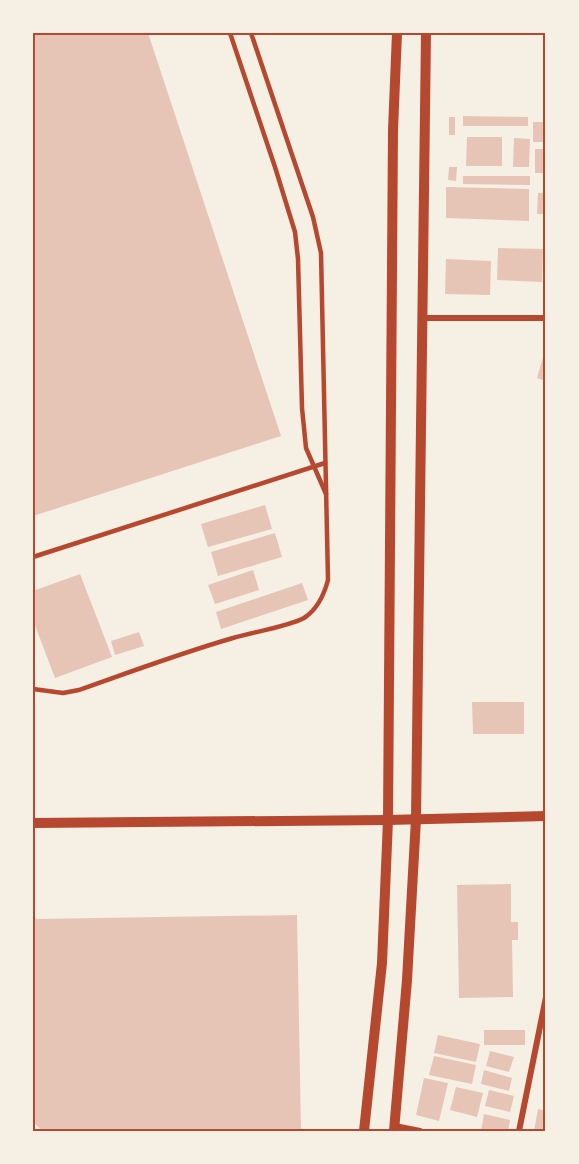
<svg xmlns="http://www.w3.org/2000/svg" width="579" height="1164" viewBox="0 0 579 1164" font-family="'DejaVu Sans',sans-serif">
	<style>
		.building { fill: #e6c5b7 }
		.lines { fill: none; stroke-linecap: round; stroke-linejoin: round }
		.service { stroke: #b5482f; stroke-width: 4.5 }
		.minor { stroke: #b5482f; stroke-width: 6 }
		.tertiary { stroke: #b5482f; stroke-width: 10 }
		.neatline { fill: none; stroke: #b5482f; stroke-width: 2 }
	</style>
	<rect width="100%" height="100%" fill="#f6efe4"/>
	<g class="building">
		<polygon points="33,33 148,33 281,436 33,516"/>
		<polygon points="463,116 528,117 528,126 463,126"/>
		<rect x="449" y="117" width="6" height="18"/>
		<rect x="533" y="122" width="13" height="20"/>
		<polygon points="467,137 502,137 502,166 466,166"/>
		<polygon points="514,138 530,139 529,167 513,167"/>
		<rect x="535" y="149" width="11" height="24"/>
		<polygon points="449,167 457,167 456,181 448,180"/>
		<polygon points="463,176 530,176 530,185 463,184"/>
		<polygon points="446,187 529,189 529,221 446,218"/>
		<polygon points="538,193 546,193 546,214 537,214"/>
		<polygon points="498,248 543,249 542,282 497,280"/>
		<polygon points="446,259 491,261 490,295 445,294"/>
		<polygon points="545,350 546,350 546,381 537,378"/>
		<polygon points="265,505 272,529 208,547 201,524"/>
		<polygon points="275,533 282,557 218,576 211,552"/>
		<polygon points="253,570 259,590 215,604 208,585"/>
		<polygon points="80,574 112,657 55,678 33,620 33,591"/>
		<polygon points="302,583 308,600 221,629 216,612"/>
		<polygon points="139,632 144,646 115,655 111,641"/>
		<polygon points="472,702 524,702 524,734 473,734"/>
		<polygon points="511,884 511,922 518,922 518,940 512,940 513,997 459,998 457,885"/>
		<polygon points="297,915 301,1131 43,1131 33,1122 33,919"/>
		<rect x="484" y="1030" width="41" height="15"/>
		<polygon points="438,1035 480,1044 476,1062 434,1053"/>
		<polygon points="490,1051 514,1057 509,1072 486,1066"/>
		<polygon points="434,1056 476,1065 472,1084 429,1075"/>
		<polygon points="484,1070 512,1078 509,1091 481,1084"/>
		<polygon points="424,1078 448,1083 439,1121 416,1115"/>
		<polygon points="456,1087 483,1093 477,1117 450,1110"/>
		<polygon points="489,1090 514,1096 510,1112 485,1106"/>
		<polygon points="538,1109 546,1111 546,1131 534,1131"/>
		<polygon points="484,1114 510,1120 508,1131 481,1131"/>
	</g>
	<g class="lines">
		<g class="service">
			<polyline points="230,33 275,167 295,232 298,259 302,408 306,448 326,494"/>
			<polyline points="33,557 325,463"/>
			<path d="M33 689 63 693 79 690C130 672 181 653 233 638 253 632 287 627 304 618 318 609 324 595 328 580L321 253 313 217 251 33"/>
		</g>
		<g class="minor">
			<polyline points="422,318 546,318"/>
			<polyline points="395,1126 420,1131"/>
			<polyline points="519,1131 546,997"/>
		</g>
		<g class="tertiary">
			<polyline points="33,823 388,820 546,816"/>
			<polyline points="364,1131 382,963 388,820 393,130 397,33"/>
			<polyline points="394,1131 407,980 416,819 426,33"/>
		</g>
	</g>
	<rect width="579" height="1164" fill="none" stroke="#f6efe4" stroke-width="69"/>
	<rect x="34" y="34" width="510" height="1096" class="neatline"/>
</svg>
